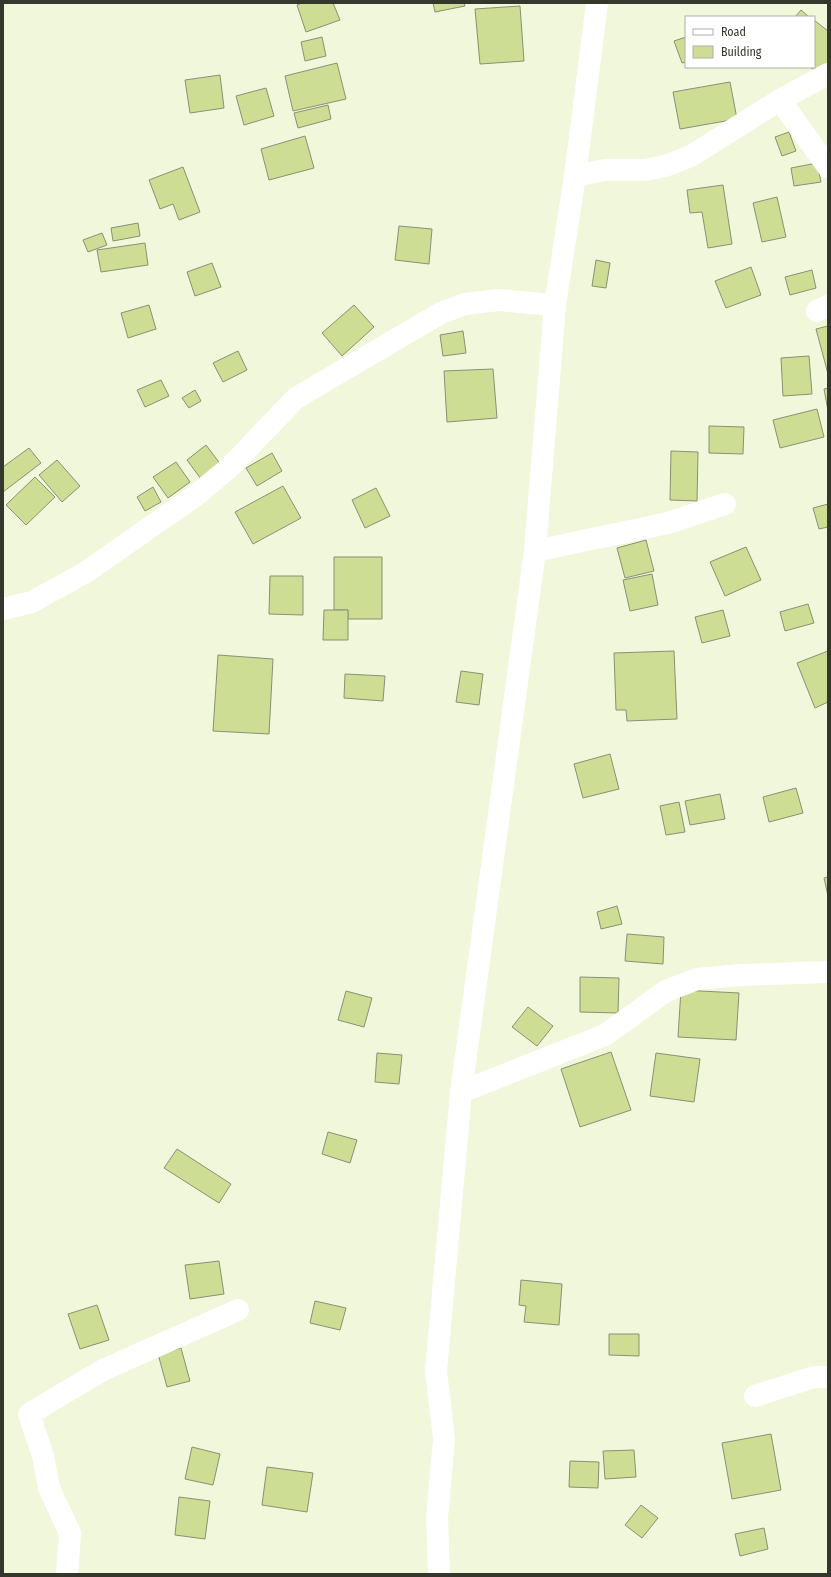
<svg xmlns="http://www.w3.org/2000/svg" width="831" height="1577" viewBox="0 0 831 1577" font-family="'Fira Sans Condensed',sans-serif">
	<style>
		.building { fill: #cedd94; stroke: #8a9075 }
		.lines { fill: none; stroke-linecap: round; stroke-linejoin: round }
		.minor { stroke: #fff; stroke-width: 22 }
	</style>
	<rect width="100%" height="100%" fill="#f0f7da"/>
	<g class="building">
		<polygon points="302,3 333,3 340,20 306,32 297,5"/>
		<polygon points="433,3 464,3 465,6 435,12"/>
		<polygon points="520,6 524,61 480,64 475,9"/>
		<polygon points="801,10 809,17 795,17"/>
		<polygon points="814,20 828,31 828,65 821,75 810,67 814,67"/>
		<polygon points="322,37 326,56 305,61 301,42"/>
		<polygon points="686,37 686,62 682,63 674,41"/>
		<polygon points="337,63 346,99 293,111 285,76"/>
		<polygon points="220,75 224,108 190,113 185,80"/>
		<polygon points="730,82 737,119 680,129 673,92"/>
		<polygon points="266,88 274,116 244,125 236,96"/>
		<polygon points="328,105 331,119 298,128 294,113"/>
		<polygon points="789,132 796,151 782,156 775,137"/>
		<polygon points="305,136 314,168 269,180 261,149"/>
		<polygon points="817,163 821,182 794,186 791,168"/>
		<polygon points="183,167 200,212 179,220 173,204 160,209 149,180"/>
		<polygon points="723,185 732,244 708,248 702,212 690,213 687,190"/>
		<polygon points="777,197 786,237 762,242 753,203"/>
		<polygon points="138,223 140,236 113,241 111,228"/>
		<polygon points="399,226 432,229 429,264 395,260"/>
		<polygon points="102,233 107,245 88,252 83,240"/>
		<polygon points="145,243 148,265 101,272 97,250"/>
		<polygon points="596,260 610,263 606,288 592,286"/>
		<polygon points="212,263 221,287 195,296 187,272"/>
		<polygon points="751,267 761,295 726,308 715,281"/>
		<polygon points="812,270 816,288 790,295 785,277"/>
		<polygon points="149,305 156,329 128,338 121,313"/>
		<polygon points="354,305 374,327 342,356 322,333"/>
		<polygon points="828,326 828,374 816,329"/>
		<polygon points="463,331 466,353 443,356 440,335"/>
		<polygon points="238,351 247,370 223,382 213,363"/>
		<polygon points="809,356 812,394 783,396 781,358"/>
		<polygon points="493,369 497,418 447,422 444,371"/>
		<polygon points="161,380 169,396 145,407 137,390"/>
		<polygon points="828,388 828,411 824,389"/>
		<polygon points="195,390 201,401 189,408 182,398"/>
		<polygon points="817,409 824,437 780,448 773,420"/>
		<polygon points="709,426 744,427 743,454 709,453"/>
		<polygon points="206,445 221,465 201,479 187,460"/>
		<polygon points="29,448 41,463 3,492 3,467"/>
		<polygon points="671,451 698,452 697,501 670,500"/>
		<polygon points="272,453 282,471 257,486 246,468"/>
		<polygon points="57,460 80,486 62,502 39,475"/>
		<polygon points="176,462 190,482 168,498 153,477"/>
		<polygon points="35,477 55,497 26,525 6,505"/>
		<polygon points="283,486 301,518 253,544 235,512"/>
		<polygon points="153,487 161,502 145,511 137,497"/>
		<polygon points="376,488 390,516 365,528 352,500"/>
		<polygon points="828,504 828,527 819,529 813,508"/>
		<polygon points="646,540 654,571 625,578 617,548"/>
		<polygon points="746,547 761,580 725,596 710,562"/>
		<polygon points="334,557 382,557 382,619 348,619 348,610 334,610"/>
		<polygon points="652,574 658,605 630,611 623,580"/>
		<polygon points="270,576 303,576 303,615 269,614"/>
		<polygon points="808,604 814,623 785,631 780,612"/>
		<polygon points="324,610 348,610 348,640 323,640"/>
		<polygon points="723,610 730,636 702,643 695,617"/>
		<polygon points="674,651 677,719 627,721 626,710 616,710 614,653"/>
		<polygon points="828,651 828,702 815,708 797,663"/>
		<polygon points="218,655 273,659 269,734 213,731"/>
		<polygon points="461,671 483,674 479,705 456,702"/>
		<polygon points="345,674 385,676 383,701 344,698"/>
		<polygon points="610,754 619,789 583,798 574,764"/>
		<polygon points="796,788 803,813 769,822 763,797"/>
		<polygon points="720,794 725,819 690,825 685,801"/>
		<polygon points="679,802 685,832 666,835 660,806"/>
		<polygon points="828,877 828,896 824,878"/>
		<polygon points="617,906 622,924 601,929 597,912"/>
		<polygon points="627,934 664,937 663,964 625,961"/>
		<polygon points="580,977 619,978 618,1013 580,1012"/>
		<polygon points="681,990 739,993 736,1040 678,1037"/>
		<polygon points="346,991 372,998 364,1027 338,1020"/>
		<polygon points="528,1007 553,1026 537,1046 512,1027"/>
		<polygon points="611,1052 631,1110 580,1127 561,1069"/>
		<polygon points="377,1053 402,1055 399,1084 375,1082"/>
		<polygon points="656,1053 700,1059 694,1102 650,1096"/>
		<polygon points="328,1132 357,1140 350,1163 322,1154"/>
		<polygon points="177,1149 231,1184 219,1203 164,1168"/>
		<polygon points="219,1261 224,1294 190,1299 185,1265"/>
		<polygon points="521,1280 562,1284 559,1325 524,1322 526,1306 519,1305"/>
		<polygon points="315,1301 346,1308 340,1330 310,1323"/>
		<polygon points="97,1305 109,1340 80,1349 68,1314"/>
		<polygon points="609,1334 639,1334 639,1356 609,1355"/>
		<polygon points="181,1348 190,1381 167,1387 158,1354"/>
		<polygon points="771,1434 781,1490 732,1499 722,1443"/>
		<polygon points="192,1447 220,1454 213,1485 185,1479"/>
		<polygon points="634,1450 636,1477 605,1479 603,1451"/>
		<polygon points="570,1461 599,1462 598,1488 569,1487"/>
		<polygon points="267,1467 313,1473 307,1512 262,1505"/>
		<polygon points="179,1497 210,1501 205,1539 175,1535"/>
		<polygon points="641,1505 658,1518 642,1538 625,1525"/>
		<polygon points="764,1528 768,1549 740,1556 735,1534"/>
	</g>
	<g class="lines">
		<g class="minor">
			<polyline points="780,100 828,167"/>
			<polyline points="575,176 605,170 645,170 665,166 691,156 780,100 828,74"/>
			<polyline points="817,311 828,306"/>
			<polyline points="535,551 668,523 725,504"/>
			<polyline points="3,609 32,602 86,572 195,496 229,468 296,398 441,313 465,304 498,300 555,305"/>
			<polyline points="461,1092 605,1035 666,991 697,979 740,975 828,972"/>
			<polyline points="755,1396 814,1377 828,1377"/>
			<polyline points="67,1574 70,1533 49,1488 43,1456 29,1414 103,1370 238,1310"/>
			<polyline points="439,1574 437,1518 444,1439 436,1371 461,1092 535,551 555,305 575,176 597,3"/>
		</g>
	</g>
	<rect width="831" height="1577" fill="none" stroke="#34372b" stroke-width="8"/>
	<rect x="685" y="16" width="130" height="52" fill="#ffffff" stroke="#aeafaa"/>
	<rect x="693" y="29" width="20" height="6" fill="#ffffff" stroke="#aeafaa"/>
	<text x="721" y="36" font-size="12" fill="#34372b">Road</text>
	<rect x="693" y="46" width="20" height="12" fill="#cedd94" stroke="#aeafaa"/>
	<text x="721" y="56" font-size="12" fill="#34372b">Building</text>
</svg>
